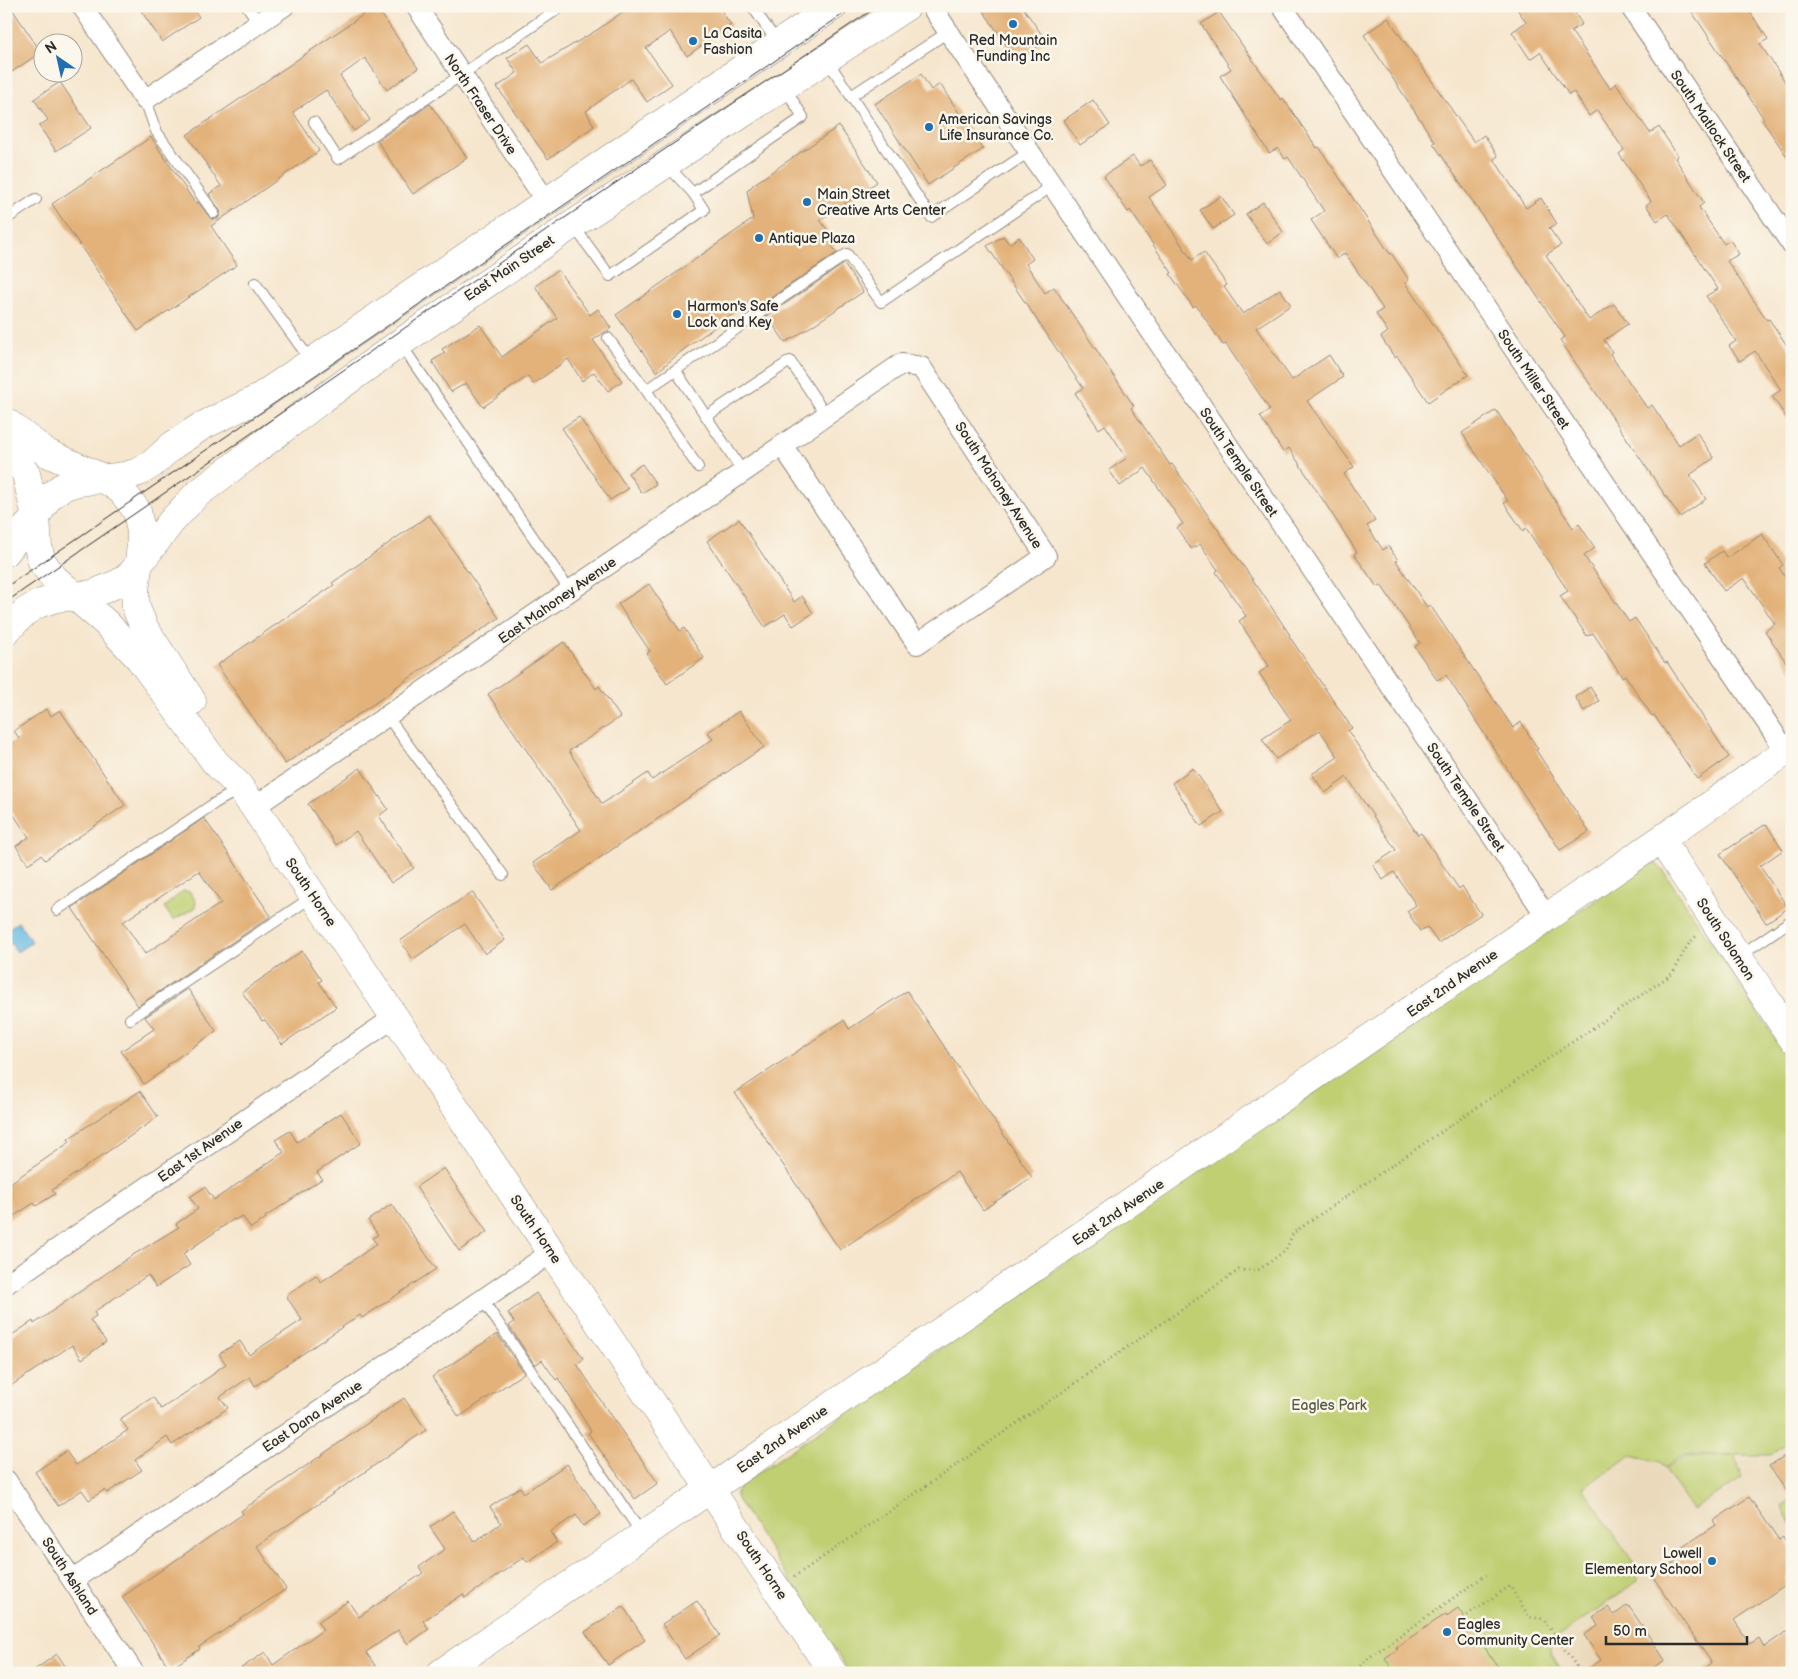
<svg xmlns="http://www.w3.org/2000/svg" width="1798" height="1679" viewBox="0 0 1798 1679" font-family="'Balsamiq Sans',sans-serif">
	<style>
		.built { fill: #ead9ba }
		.green { fill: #bfcf72; stroke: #757d4e }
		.water { fill: #6abbe5; stroke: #4a7388 }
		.building { fill: #e3b27a; fill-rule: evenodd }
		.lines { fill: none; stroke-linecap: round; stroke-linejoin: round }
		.lane-casing { stroke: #90887c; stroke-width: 12 }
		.street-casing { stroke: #90887c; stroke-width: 22 }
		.secondary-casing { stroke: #90887c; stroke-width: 29 }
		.primary-casing { stroke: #90887c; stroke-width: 29 }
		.path { stroke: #90887c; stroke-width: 3; stroke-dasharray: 1 4; stroke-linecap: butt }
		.lane { stroke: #fff; stroke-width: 10 }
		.street { stroke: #fff; stroke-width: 20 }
		.secondary { stroke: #fff; stroke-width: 28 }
		.primary { stroke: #fff; stroke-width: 28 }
		.tram { stroke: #2b2b2b; stroke-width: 1 }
		.poi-dot { fill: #1f6fb2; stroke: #fbf7ec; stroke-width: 2 }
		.labels { text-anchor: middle; stroke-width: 5; stroke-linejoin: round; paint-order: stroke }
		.poi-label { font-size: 14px; fill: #2b2b2b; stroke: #fbf7ec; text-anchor: start }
		.street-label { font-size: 14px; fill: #2b2b2b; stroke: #fbf7ec }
		.park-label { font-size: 14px; fill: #575c40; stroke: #fbf7ec }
	</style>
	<rect width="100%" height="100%" fill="#fbf7ec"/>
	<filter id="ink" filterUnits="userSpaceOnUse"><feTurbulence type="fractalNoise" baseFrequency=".02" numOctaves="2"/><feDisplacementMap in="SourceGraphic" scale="10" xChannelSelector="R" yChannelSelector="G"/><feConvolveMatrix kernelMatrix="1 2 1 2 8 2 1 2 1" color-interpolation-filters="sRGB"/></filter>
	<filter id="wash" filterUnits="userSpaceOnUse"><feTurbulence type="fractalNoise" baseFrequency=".0096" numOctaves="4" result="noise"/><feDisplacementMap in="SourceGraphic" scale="20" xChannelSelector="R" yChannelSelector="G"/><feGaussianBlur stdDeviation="1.12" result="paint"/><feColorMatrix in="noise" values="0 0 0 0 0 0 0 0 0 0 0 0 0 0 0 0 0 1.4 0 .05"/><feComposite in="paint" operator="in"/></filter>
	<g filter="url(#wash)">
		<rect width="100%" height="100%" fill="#f6e6ce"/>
		<polygon class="built" points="1792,1439 1792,1673 1563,1673 1550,1652 1550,1642 1638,1581 1628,1554 1583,1488 1631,1455 1660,1462 1664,1468 1683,1455 1770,1455"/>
		<g class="green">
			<polygon points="1650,863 1657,864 1663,870 1792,1064 1792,1439 1770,1455 1734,1455 1743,1477 1693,1510 1665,1469 1684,1457 1732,1455 1683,1455 1664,1468 1660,1462 1631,1455 1583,1488 1637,1568 1638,1581 1550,1642 1550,1652 1563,1673 850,1673 738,1501 735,1494 742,1484"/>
			<polygon points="183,891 190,892 196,902 195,908 173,920 164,907"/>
			<polygon points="1792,1499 1792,1523 1781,1507"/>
		</g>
		<polygon class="water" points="18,922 32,942 17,952 6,936 6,930"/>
		<g id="blocks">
			<g class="building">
				<polygon points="6,6 10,6 41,52 6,76"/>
				<polygon points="138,6 191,6 199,17 162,42"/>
				<polygon points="376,6 418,68 387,90 365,58 340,76 370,120 354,131 326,90 293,112 319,151 211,226 237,265 138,331 52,204 151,137 195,203 198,202 211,219 218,219 221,212 209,194 221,186 187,135"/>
				<polygon points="631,6 718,6 731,25 687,56 670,31 646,48 672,84 647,102 631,79 586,111 594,126 548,159 497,87 517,73 507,58 529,44 542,63 597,30"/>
				<polygon points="980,6 1022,6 1046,41 1017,61"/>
				<polygon points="1515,6 1570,6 1582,24 1571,31 1610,88 1616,83 1650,133 1659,127 1678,156 1675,158 1704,203 1699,207 1724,244 1730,240 1739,254 1727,261 1767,320 1769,319 1792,353 1792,426 1772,396 1781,390 1755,351 1740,361 1729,346 1736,341 1706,296 1718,289 1668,214 1657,221 1646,205 1651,201 1619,154 1624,150 1597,110 1589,116 1574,92 1569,95 1540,52 1530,59 1512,32 1526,22"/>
				<polygon points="1688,6 1746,6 1768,39 1760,44 1792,92 1792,164 1762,120 1764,119"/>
				<polygon points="1219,12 1281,100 1283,98 1317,148 1319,147 1390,254 1391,253 1409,280 1405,283 1468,375 1428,402 1397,356 1395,358 1381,337 1388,332 1376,314 1383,309 1345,253 1337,259 1311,220 1324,211 1288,157 1285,159 1278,148 1269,153 1220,76 1231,69 1201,24"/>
				<polygon points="1388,18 1474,142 1484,135 1498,156 1494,159 1526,208 1541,198 1557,224 1549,228 1561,245 1546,255 1589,320 1614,304 1628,324 1604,340 1612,352 1610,354 1647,408 1652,405 1679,445 1697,433 1714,458 1690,475 1706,499 1680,517 1560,340 1565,337 1433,143 1435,142 1364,35"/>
				<polygon points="921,74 931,90 940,84 983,149 928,185 875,104"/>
				<polygon points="60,82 91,128 56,151 39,126 48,120 34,99"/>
				<polygon points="1093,100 1110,125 1080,145 1064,120"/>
				<polygon points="430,104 467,158 413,194 377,141"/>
				<polygon points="839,126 877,182 820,220 837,243 832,246 837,253 760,305 755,298 683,350 657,372 616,315 753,219 747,191 754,184"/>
				<polygon points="1133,156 1140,166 1150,160 1167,185 1149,197 1192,260 1204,252 1227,285 1224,287 1243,314 1280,289 1291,305 1256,328 1292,380 1329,355 1343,377 1307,401 1354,467 1344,474 1375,521 1367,526 1383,550 1388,546 1398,560 1396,561 1427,607 1430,605 1513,728 1521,722 1538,749 1536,750 1589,832 1560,850 1446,675 1437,680 1415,647 1420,643 1381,585 1377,587 1354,554 1357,552 1289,448 1283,452 1260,416 1270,410 1226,344 1223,345 1196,305 1193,307 1170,274 1172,273 1130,210 1128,212 1104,176"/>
				<polygon points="1221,196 1234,215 1213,229 1200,210"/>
				<polygon points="1263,202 1283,232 1267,244 1246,214"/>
				<polygon points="1003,236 1009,244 1019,237 1033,259 1026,264 1045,293 1054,287 1134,406 1131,408 1170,465 1172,464 1260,590 1290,635 1289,636 1352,728 1348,731 1418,835 1421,833 1459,889 1462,886 1481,914 1438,943 1427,927 1420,931 1407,911 1416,905 1394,872 1383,880 1373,865 1396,850 1347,777 1325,793 1312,774 1338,757 1320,730 1276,759 1262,739 1291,720 1259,673 1269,666 1239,621 1246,616 1216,572 1218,570 1200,544 1191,549 1177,528 1183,524 1145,468 1120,486 1109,470 1127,458 1105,425 1099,429 1075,393 1083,388 987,246"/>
				<polygon points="844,264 863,292 795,337 785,342 767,316"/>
				<polygon points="558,270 590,315 598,309 611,328 593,340 622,381 608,391 594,372 582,381 568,359 533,384 528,376 483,407 466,383 451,392 432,361 445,353 442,349 480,325 502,357 557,318 535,286"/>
				<polygon points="1496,410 1573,528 1579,524 1595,548 1584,556 1629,622 1635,618 1665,663 1667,662 1729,757 1697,779 1654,715 1652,716 1625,675 1622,677 1593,633 1587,636 1560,596 1568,591 1526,528 1523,531 1504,503 1508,501 1462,433"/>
				<polygon points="579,417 628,489 610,500 562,428"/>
				<polygon points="642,464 656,484 642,493 628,473"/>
				<polygon points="429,515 499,618 393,689 394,690 285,764 217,665 334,585 332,583"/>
				<polygon points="739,519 794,602 802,596 813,613 793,626 785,614 765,627 707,541"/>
				<polygon points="1762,534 1783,565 1779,568 1792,587 1792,671 1765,631 1775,624 1744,578 1724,591 1705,563 1722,551 1727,558"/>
				<polygon points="649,584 680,631 684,628 704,658 667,684 647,654 650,651 618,604"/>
				<polygon points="564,642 596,689 599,686 620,717 569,751 602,804 648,773 652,780 713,739 708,732 739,711 764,747 552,890 533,863 581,830 488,694"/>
				<polygon points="1590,687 1599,701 1584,711 1575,697"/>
				<polygon points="46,709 51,716 60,710 125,805 45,860 41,855 28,864 16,846 29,837 6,804 6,747 19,738 14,731"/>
				<polygon points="360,768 388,809 379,816 414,868 391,883 356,831 336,845 308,804"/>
				<polygon points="1193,768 1223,812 1201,826 1172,783"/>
				<path d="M204 818 271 916 138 1006 72 908ZM199 871 221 903 145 954 123 922Z"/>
				<polygon points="1766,824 1783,850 1760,866 1788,908 1766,923 1720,854"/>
				<polygon points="472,892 505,940 485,954 465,924 413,959 400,941"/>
				<polygon points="302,951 322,980 319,982 336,1007 282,1044 265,1020 262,1021 242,992"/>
				<polygon points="188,989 216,1031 167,1065 168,1067 144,1084 121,1051 154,1029 145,1017"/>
				<polygon points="907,991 1032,1177 983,1210 957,1172 840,1250 735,1093 844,1020 849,1029"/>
				<polygon points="140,1091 158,1117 52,1190 55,1194 36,1206 34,1203 6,1221 6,1186 70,1142 68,1139"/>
				<polygon points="341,1113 361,1143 317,1172 322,1179 265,1217 266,1218 251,1228 242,1216 235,1220 234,1219 183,1254 190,1265 156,1287 148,1275 94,1312 96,1316 90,1320 106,1342 82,1359 72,1345 6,1389 6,1339 33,1321 34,1324 128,1258 179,1227 176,1224 198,1209 190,1197 205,1187 214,1200 284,1152 275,1140 290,1131 297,1142"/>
				<polygon points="444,1168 487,1232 459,1251 416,1187"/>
				<polygon points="392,1204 436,1269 362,1318 360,1315 255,1386 250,1377 220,1397 228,1408 172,1445 167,1437 135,1460 142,1470 107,1493 104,1490 89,1500 82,1490 58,1506 35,1472 66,1451 76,1465 128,1430 120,1419 153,1397 161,1409 215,1373 214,1372 226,1364 219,1354 240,1341 249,1355 302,1320 286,1296 316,1275 321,1282 377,1244 372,1238 378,1235 368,1220"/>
				<polygon points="536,1293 584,1359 577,1364 609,1413 658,1483 635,1499 588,1433 591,1431 558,1378 556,1380 542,1360 535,1365 509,1326 514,1322 508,1313"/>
				<polygon points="497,1334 524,1373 459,1417 432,1377"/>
				<polygon points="404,1398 426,1430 257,1546 286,1589 199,1647 200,1649 170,1669 122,1597 243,1514 241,1511"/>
				<polygon points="1792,1451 1792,1499 1769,1466"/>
				<polygon points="567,1464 601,1514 583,1526 576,1515 550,1532 557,1542 527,1562 524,1557 465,1598 463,1594 423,1621 429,1629 408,1644 398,1630 366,1652 380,1673 234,1673 265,1652 273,1665 323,1630 318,1622 348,1601 359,1617 423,1573 419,1567 445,1549 430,1527 453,1511 475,1542 501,1523 490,1507 520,1487 524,1493"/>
				<polygon points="1749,1497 1779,1540 1783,1537 1792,1550 1792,1574 1785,1578 1788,1583 1734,1620 1750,1644 1759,1638 1764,1647 1792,1628 1792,1673 1698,1673 1712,1663 1653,1577 1685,1555 1681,1548 1716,1525 1713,1521"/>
				<polygon points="697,1601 720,1635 685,1659 662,1624"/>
				<polygon points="1628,1605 1665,1660 1645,1673 1582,1673 1601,1660 1584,1635 1598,1626 1593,1617 1608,1607 1614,1615"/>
				<polygon points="623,1606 645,1640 608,1665 585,1632"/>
				<polygon points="1458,1608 1502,1673 1395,1673 1385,1658 1398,1649 1396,1647 1446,1614 1447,1616"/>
				<polygon points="57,1654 70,1673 30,1673"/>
			</g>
		</g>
	</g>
	<g filter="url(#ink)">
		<use href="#blocks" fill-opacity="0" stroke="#90887c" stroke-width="1"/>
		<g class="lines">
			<g class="lane-casing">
				<g id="lane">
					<polyline points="247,6 259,23"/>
					<polyline points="752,6 777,42"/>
					<polyline points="827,60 931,217 1029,152"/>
					<polyline points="851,96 948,32"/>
					<polyline points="145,100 156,131 214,213"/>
					<polyline points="314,122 338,159 562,6"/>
					<polyline points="666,164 693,193"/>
					<polyline points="6,219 36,199"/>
					<polyline points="573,225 610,276 704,210 693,193 803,117 785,88"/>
					<polyline points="255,283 311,361"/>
					<polyline points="608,338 646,390"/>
					<polyline points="400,343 570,591"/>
					<polyline points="676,371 743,472"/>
					<polyline points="707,416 790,361 826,415"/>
					<polyline points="698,467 646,390 847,254 881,302 1052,186"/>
					<polyline points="387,716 503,875"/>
					<polyline points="57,910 215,803 240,789"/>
					<polyline points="1739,956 1792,920"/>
					<polyline points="130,1019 312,897"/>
					<polyline points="482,1299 642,1534"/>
				</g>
			</g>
			<g class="street-casing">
				<g id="street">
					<polyline points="82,6 145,100 284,6"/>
					<polyline points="416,6 546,201"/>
					<polyline points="931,6 1547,917"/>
					<polyline points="1282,6 1786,751"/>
					<polyline points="1630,6 1792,245"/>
					<polyline points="254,807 901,364 921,367 1046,556 917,644 782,445"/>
					<polyline points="6,1284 395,1017"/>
					<polyline points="6,1480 134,1673"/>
					<polyline points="73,1580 552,1252"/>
				</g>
			</g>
			<g class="secondary-casing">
				<g id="secondary">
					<polyline points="6,422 47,453 103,478 122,491 137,511 141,532 141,546 135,590 136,608 145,629 192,701"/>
					<polyline points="6,444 26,474 36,517 38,547 42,562 54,578 106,623 139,658 215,762 238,785 254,807 833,1673"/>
					<polyline points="1661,840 1792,1038"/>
					<path d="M441 1673C846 1395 1253 1120 1657 842 1703 811 1747 779 1792 747"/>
				</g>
			</g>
			<g class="primary-casing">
				<g id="primary">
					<polyline points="6,552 20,534 36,517 48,498 62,487 78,482 125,476 139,472 152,464 173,445 202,426 257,399 834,6"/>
					<polyline points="6,631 25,612 38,604 56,598 93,594 121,582 132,573 171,522 196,495 321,400 400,343 566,229 907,6"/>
				</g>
			</g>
			<g class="path">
				<path d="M794 1577 1239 1270H1258L1271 1261 1286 1250 1293 1233 1672 974C1681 961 1684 945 1698 935"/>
				<polyline points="1467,1615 1510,1586 1529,1617 1544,1619 1576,1666 1566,1673"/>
				<polyline points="1353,1673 1371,1656 1486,1575"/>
			</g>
			<use href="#lane" class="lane"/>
			<use href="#street" class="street"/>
			<use href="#secondary" class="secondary"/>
			<use href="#primary" class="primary"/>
			<g class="tram">
				<polyline points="6,587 855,6"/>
				<polyline points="6,602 652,158 878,6"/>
			</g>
		</g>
	</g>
	<g class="poi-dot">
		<circle cx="1013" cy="24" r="5"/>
		<circle cx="693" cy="41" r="5"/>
		<circle cx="929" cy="127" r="5"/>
		<circle cx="807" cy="202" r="5"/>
		<circle cx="759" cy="238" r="5"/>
		<circle cx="677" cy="314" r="5"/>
		<circle cx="1712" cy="1561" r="5"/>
		<circle cx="1447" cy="1632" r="5"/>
	</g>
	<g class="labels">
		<g class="poi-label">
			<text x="703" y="38">La Casita<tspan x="703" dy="16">Fashion</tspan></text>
			<text x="1013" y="45" text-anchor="middle">Red Mountain<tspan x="1013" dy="16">Funding Inc</tspan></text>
			<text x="939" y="124">American Savings<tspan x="939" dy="16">Life Insurance Co.</tspan></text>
			<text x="817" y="199">Main Street<tspan x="817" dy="16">Creative Arts Center</tspan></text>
			<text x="769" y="243">Antique Plaza</text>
			<text x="687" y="311">Harmon's Safe<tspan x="687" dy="16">Lock and Key</tspan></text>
			<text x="1702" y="1558" text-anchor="end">Lowell<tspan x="1702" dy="16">Elementary School</tspan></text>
			<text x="1457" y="1629">Eagles<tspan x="1457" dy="16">Community Center</tspan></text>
		</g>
		<g class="street-label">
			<text transform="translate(481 104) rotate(56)" y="5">North Fraser Drive</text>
			<text transform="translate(1711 126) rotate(56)" y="5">South Matlock Street</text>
			<text transform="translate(509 268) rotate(-34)" y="5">East Main Street</text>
			<text transform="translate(1534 379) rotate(56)" y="5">South Miller Street</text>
			<text transform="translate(1239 462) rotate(56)" y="5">South Temple Street</text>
			<text transform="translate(999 485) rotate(57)" y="5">South Mahoney Avenue</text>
			<text transform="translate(557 600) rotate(-35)" y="5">East Mahoney Avenue</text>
			<text transform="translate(1466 797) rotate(56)" y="5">South Temple Street</text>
			<text transform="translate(311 892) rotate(56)" y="5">South Horne</text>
			<text transform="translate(1726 939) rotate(57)" y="5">South Solomon</text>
			<text transform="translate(1452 983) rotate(-35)" y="5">East 2nd Avenue</text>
			<text transform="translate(200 1150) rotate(-35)" y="5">East 1st Avenue</text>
			<text transform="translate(1118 1212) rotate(-34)" y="5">East 2nd Avenue</text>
			<text transform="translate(536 1229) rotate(56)" y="5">South Horne</text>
			<text transform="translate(312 1416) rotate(-34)" y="5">East Dana Avenue</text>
			<text transform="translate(782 1439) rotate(-35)" y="5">East 2nd Avenue</text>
			<text transform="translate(762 1565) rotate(56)" y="5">South Horne</text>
			<text transform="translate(70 1576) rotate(57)" y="5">South Ashland</text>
		</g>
		<g class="park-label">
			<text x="1329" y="1410">Eagles Park</text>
		</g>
	</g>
	<rect width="1798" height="1679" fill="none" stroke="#fbf7ec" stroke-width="25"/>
	<g transform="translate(58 58) rotate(326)"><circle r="24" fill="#fbf7ec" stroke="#a8a59f"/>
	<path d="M0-4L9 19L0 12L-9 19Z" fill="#1f6fb2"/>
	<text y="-8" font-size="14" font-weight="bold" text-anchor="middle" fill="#2b2b2b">N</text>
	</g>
	<path d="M1606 1636v8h141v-8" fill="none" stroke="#2b2b2b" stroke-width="2.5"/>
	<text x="1613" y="1636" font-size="15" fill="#2b2b2b" stroke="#fbf7ec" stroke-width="4" paint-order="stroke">50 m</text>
</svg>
